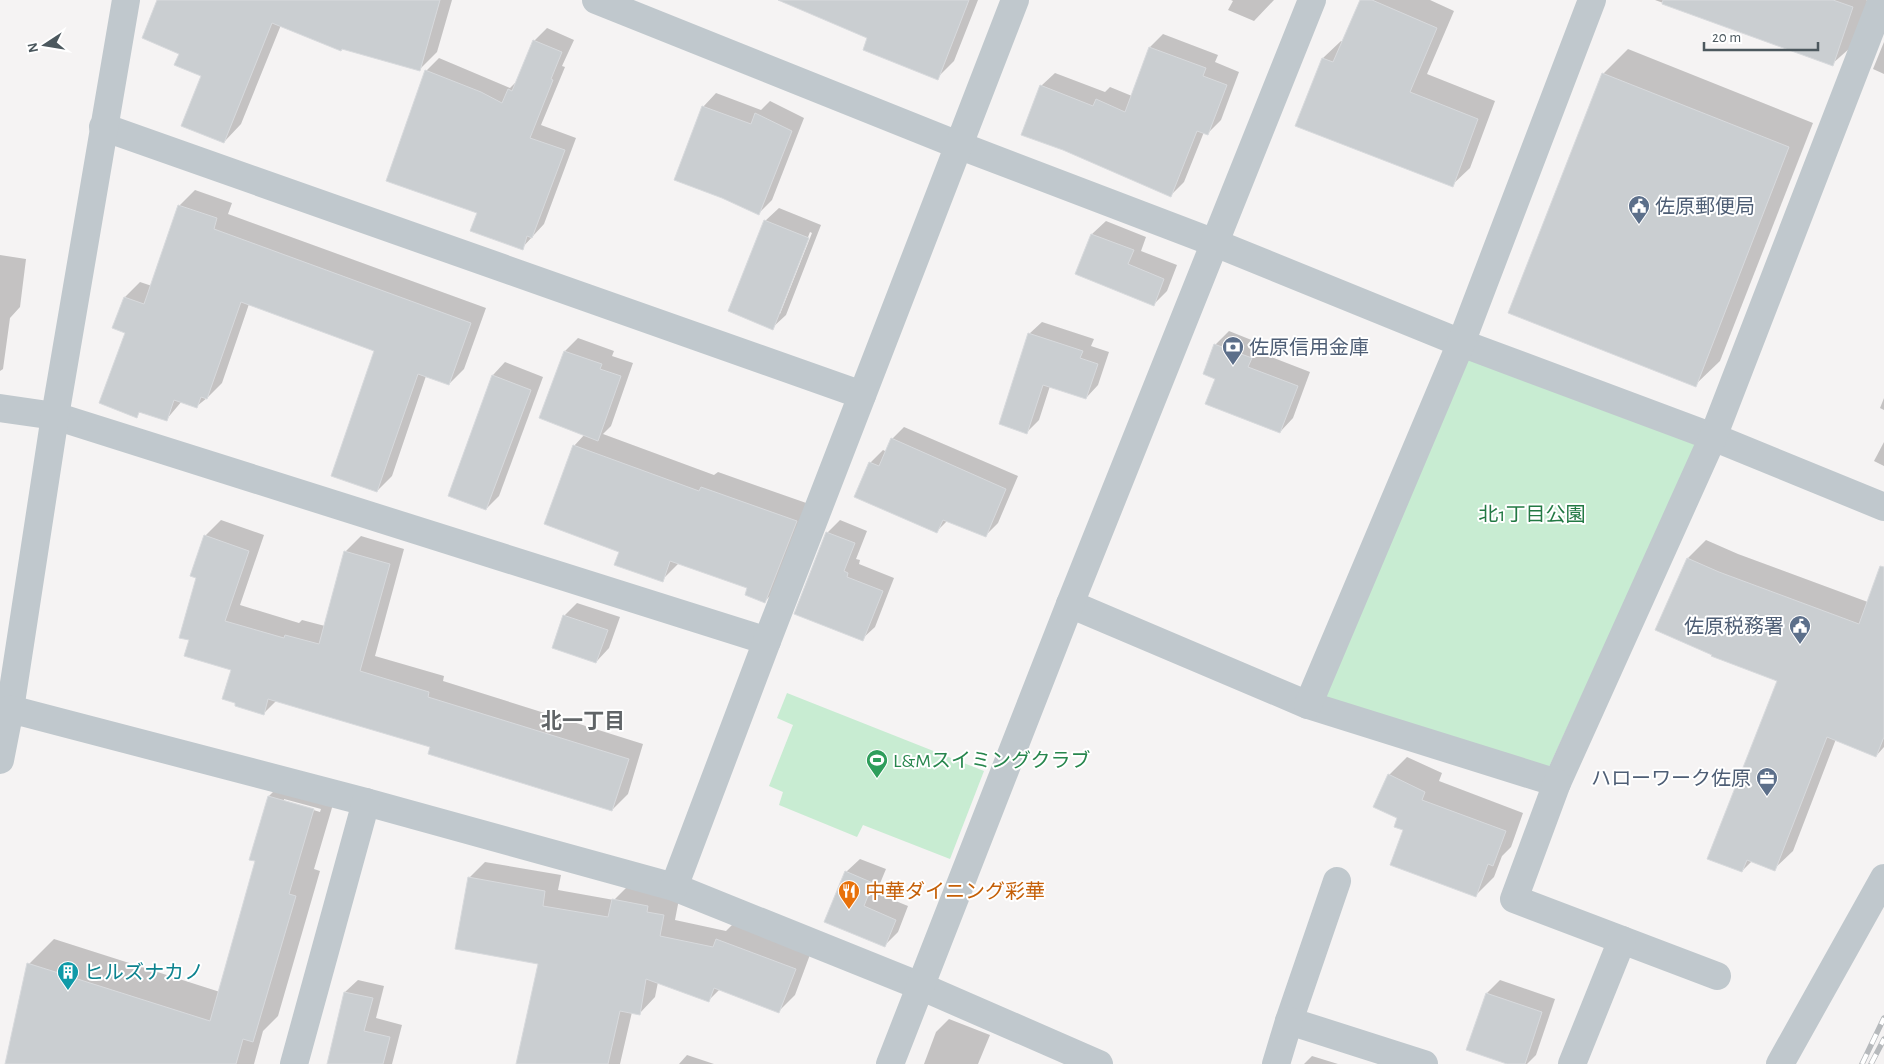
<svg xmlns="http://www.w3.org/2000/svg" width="1884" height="1064" viewBox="0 0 1884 1064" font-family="'Alegreya Sans','Noto Sans JP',sans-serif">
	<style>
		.green { fill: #c8ecd2 }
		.shadow { fill: #0003; fill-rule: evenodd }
		.building { fill: #caced1; stroke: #d8dadd }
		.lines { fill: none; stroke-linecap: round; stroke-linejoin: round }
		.minor { stroke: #c0c8cd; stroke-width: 28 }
		.rail-casing { stroke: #b6b9bc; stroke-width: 5.5 }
		.rail { stroke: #fff; stroke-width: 4; stroke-dasharray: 11; stroke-linecap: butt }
		.labels { text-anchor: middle; stroke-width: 4; stroke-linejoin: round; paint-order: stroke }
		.service-label { font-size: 20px; fill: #4e5e75; stroke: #fff; text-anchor: start }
		.park-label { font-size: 20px; fill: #237944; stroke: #fff }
		.leisure-label { font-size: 20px; fill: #27864d; stroke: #fff; text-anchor: start }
		.food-label { font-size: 20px; fill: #c56008; stroke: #fff; text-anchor: start }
		.culture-label { font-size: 20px; fill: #0d838f; stroke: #fff; text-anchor: start }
		.neighbourhood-label { font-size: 21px; font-weight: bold; fill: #606467; stroke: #fff }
	</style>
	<rect width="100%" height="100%" fill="#f5f3f3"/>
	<g class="green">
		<polygon points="1465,358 1697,444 1549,767 1323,699"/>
		<polygon points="787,693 984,771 950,859 863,825 857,837 779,805 783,792 769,786 793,725 777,718"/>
	</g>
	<g class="shadow">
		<polygon points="159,0 452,0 437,52 419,70 281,25 241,124 224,142 203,76 181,53"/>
		<polygon points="778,0 978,0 954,61 937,78 869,37"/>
		<polygon points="1231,0 1274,0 1254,21 1228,10 1233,1"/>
		<polygon points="1361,0 1430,0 1454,11 1427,74 1495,101 1470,168 1452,185 1323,58 1341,41 1343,42"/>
		<polygon points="1655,0 1866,0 1873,3 1859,40 1832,64"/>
		<polygon points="547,28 574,40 562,66 565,67 541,125 576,138 544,224 522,248 478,213 426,71 439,58 510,88 518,80 534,41"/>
		<polygon points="1163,34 1218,55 1215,62 1239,72 1221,120 1207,134 1204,132 1184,182 1171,195 1041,86 1055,73 1105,92 1110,87 1132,96 1150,47"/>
		<polygon points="1884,42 1884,74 1873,69"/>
		<polygon points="1628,49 1813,123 1720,361 1695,385 1603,74"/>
		<polygon points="716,93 761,110 770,101 804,118 772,200 759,213 703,107"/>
		<polygon points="195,190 232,203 228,214 486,308 464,369 449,384 426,376 392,476 377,491 376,350 249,304 222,383 207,398 197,406 182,401 166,420 141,411 136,416 127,332 113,327 125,297 140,282 152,286 179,206"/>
		<path d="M779 208 821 225 786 315 772 328 765 221ZM810 232 812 233 780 314H778Z"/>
		<polygon points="1106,221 1146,237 1141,251 1177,265 1167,291 1154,304 1077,274 1092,234"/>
		<polygon points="0,255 26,259 20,307 10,318 3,369 0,371"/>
		<polygon points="1042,322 1094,339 1091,346 1109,352 1098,385 1086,398 1050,386 1039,420 1027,432 1029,334"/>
		<polygon points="1229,331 1264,345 1261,353 1310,372 1293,418 1280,432 1217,378 1204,373 1215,345"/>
		<polygon points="578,338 614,351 612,356 633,363 611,426 603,434 714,475 718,472 812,505 781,585 765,601 748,587 679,563 662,580 620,551 574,446 585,434 565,351"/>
		<polygon points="505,362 543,377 499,496 486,509 493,375"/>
		<polygon points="1884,398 1884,410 1880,408"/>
		<polygon points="904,427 1018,476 998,523 985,536 948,520 937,531 870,463 883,450 887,452 892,439"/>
		<polygon points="1884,442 1884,466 1874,461"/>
		<polygon points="221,520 264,535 240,605 299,623 302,620 325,626 345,552 361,536 404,549 375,656 444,676 443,681 643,744 628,794 612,810 432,746 277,700 264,713 233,669 191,639 197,577 205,536"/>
		<polygon points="840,520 867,531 856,559 860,560 859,564 894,578 875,627 862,639 827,533"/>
		<polygon points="1706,540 1738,554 1884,608 1884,747 1876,756 1836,739 1793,851 1774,869 1752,861 1742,871 1779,680 1657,630 1688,558"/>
		<polygon points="577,603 620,617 609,648 596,662 564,616"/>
		<polygon points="1407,757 1442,773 1439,781 1523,813 1511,847 1502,856 1494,877 1476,895 1405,829 1389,775"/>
		<path d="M294 771 339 784 314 869 320 871 278 1016 263 1031 254 1064H6L29 964 54 939 220 992 257 860 251 859 269 796ZM284 799 321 809 320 812 284 801Z"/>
		<polygon points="860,859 886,869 876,893 908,906 898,932 884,946 846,872"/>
		<polygon points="485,862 561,875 558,890 614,900 630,884 679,899 675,920 726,931 734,923 811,952 795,995 779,1011 720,989 709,1000 658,982 655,997 639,1014 632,1012 620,1064 518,1064 540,963 469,878"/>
		<polygon points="358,980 384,986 376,1018 402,1025 392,1064 328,1064 345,992"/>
		<polygon points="1500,980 1555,999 1536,1055 1527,1064 1511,1064 1487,993"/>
		<polygon points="949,1019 990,1035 978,1064 924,1064 936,1032"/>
		<polygon points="687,1055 714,1064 679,1064"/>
		<polygon points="1312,1056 1338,1064 1304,1064"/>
	</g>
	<g class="building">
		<polygon points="157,0 440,0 420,71 342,49 341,51 272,23 224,143 181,126 201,76 174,65 179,54 142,38"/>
		<polygon points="778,0 969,0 938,80 863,50 867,38"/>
		<polygon points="1360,0 1372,0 1437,28 1410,92 1478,119 1453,187 1295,126 1322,58 1333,62"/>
		<polygon points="1663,0 1833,0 1853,7 1833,66 1662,4"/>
		<polygon points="533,40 562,52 551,79 553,80 530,138 565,150 532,238 527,236 523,250 470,231 477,213 386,181 425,70 481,92 502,103 508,89 512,91"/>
		<polygon points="1149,47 1206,68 1203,76 1227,85 1208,135 1197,131 1171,197 1063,150 1021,135 1040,85 1093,106 1096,99 1125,112"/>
		<polygon points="1602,73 1789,147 1696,387 1508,313"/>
		<polygon points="702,106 751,124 755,113 792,131 759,215 722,198 674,180"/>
		<polygon points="178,205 217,218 214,229 471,323 449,385 418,374 377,492 331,476 374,351 241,302 207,399 201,397 197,408 174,400 167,421 139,412 137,418 99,403 125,333 112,328 124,297 144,304"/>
		<polygon points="764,220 809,238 773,330 728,311"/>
		<polygon points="1091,234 1134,250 1128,264 1164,279 1154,306 1075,274"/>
		<polygon points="1028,333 1083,351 1080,358 1098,364 1086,399 1043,385 1027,434 999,424"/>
		<polygon points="1214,344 1252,358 1248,367 1298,386 1280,433 1205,404 1215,379 1203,374"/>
		<polygon points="564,351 602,364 600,369 621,376 598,441 539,418"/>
		<polygon points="492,375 531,390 486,510 448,496"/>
		<polygon points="891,438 1006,489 986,537 943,520 937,533 854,497 869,462 879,466"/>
		<polygon points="573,445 699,491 701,487 797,521 765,603 745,595 747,588 670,561 663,582 614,565 619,552 544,524"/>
		<polygon points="826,532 855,543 844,571 848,573 847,577 883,591 863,641 794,614"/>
		<polygon points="204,535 249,551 225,621 284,638 285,635 319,644 344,551 390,564 360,671 429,692 428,697 629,759 612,811 428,754 430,747 268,699 264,715 235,706 235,703 222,699 231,670 184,656 189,640 179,638 196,578 190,576"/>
		<polygon points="1687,558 1719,572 1859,624 1880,566 1884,567 1884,737 1876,757 1827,737 1775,871 1747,860 1742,872 1707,859 1777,681 1711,656 1712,655 1655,630"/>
		<polygon points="563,615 608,630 596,663 552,648"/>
		<polygon points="1388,774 1425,792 1422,800 1506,831 1493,866 1488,864 1476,897 1390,865 1403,830 1394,827 1397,818 1373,807"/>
		<polygon points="268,796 314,809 289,894 296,896 253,1042 243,1039 236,1064 5,1064 27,963 210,1021 255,861 249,860"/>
		<polygon points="845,871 873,883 864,906 896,920 885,947 824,922"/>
		<polygon points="468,877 545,891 543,906 608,917 612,899 648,906 647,912 664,915 660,936 713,947 716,939 796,969 779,1013 714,988 709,1002 646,979 640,1015 620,1011 608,1064 516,1064 538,964 455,949"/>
		<polygon points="344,992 373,998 364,1031 390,1037 383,1064 327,1064"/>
		<polygon points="1486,993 1542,1012 1525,1064 1507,1064 1466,1050"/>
	</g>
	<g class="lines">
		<g class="minor">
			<polyline points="596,0 958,145 1215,243 1461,343 1713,437 1884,507"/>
			<polyline points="103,127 862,395"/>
			<polyline points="0,408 55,416 767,641"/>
			<polyline points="1070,604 1308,705 1557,783 1713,437 1882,0"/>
			<polyline points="1308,705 1461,343 1592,0"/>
			<polyline points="10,709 55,416 126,0"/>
			<polyline points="0,760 10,709 366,802 674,887 920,986 1099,1064"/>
			<polyline points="1557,783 1514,899 1717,976"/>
			<polyline points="1337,881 1289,1021 1424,1064"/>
			<polyline points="674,887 767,641 1015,0"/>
			<polyline points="294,1064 366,802"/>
			<polyline points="890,1064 1070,604 1312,0"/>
			<polyline points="1276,1064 1289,1021"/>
			<polyline points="1572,1064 1622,940"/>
			<polyline points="1780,1064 1884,878"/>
		</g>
		<g class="rail-casing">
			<g id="rail">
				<polyline points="1862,1064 1884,1018"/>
				<polyline points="1871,1064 1884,1039"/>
			</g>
		</g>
		<use href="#rail" class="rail"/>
	</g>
	<defs>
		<g id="civic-pin" transform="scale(1.125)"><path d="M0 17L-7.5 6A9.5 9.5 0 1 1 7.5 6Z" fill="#5c6f8a" stroke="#fff"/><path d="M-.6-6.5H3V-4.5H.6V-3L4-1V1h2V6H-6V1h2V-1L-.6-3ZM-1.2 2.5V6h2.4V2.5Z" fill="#fff"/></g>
		<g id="bank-pin" transform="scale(1.125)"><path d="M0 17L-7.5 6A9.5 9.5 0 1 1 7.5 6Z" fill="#5c6f8a" stroke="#fff"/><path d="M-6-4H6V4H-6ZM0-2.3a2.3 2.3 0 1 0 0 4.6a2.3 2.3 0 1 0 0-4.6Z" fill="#fff"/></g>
		<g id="stadium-pin" transform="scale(1.125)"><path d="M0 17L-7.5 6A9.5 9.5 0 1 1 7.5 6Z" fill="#2e9e5b" stroke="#fff"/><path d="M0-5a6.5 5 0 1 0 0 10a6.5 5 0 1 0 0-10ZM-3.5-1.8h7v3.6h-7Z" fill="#fff"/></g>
		<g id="office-pin" transform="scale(1.125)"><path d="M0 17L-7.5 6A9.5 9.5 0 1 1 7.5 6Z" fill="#5c6f8a" stroke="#fff"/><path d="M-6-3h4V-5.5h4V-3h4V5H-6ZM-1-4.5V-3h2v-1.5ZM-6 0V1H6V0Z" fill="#fff"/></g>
		<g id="restaurant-pin" transform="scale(1.125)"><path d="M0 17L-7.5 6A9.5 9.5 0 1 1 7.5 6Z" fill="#e8710a" stroke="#fff"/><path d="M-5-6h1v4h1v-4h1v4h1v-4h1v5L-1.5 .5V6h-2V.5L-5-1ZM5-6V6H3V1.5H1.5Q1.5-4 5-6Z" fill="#fff"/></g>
		<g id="building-pin" transform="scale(1.125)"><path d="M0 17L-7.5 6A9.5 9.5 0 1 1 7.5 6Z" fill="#0f9aa8" stroke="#fff"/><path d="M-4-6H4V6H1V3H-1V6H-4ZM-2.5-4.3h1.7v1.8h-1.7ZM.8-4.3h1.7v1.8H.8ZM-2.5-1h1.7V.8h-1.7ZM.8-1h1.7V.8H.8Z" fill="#fff"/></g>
	</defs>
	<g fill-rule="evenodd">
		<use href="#civic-pin" x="1639" y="206"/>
		<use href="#bank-pin" x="1233" y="347"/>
		<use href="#civic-pin" x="1800" y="626"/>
		<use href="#stadium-pin" x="877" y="760"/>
		<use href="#office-pin" x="1767" y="778"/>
		<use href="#restaurant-pin" x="849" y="891"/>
		<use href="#building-pin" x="68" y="972"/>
	</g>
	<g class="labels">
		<g class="service-label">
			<text x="1655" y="213">佐原郵便局</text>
			<text x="1249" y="354">佐原信用金庫</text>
			<text x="1784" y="633" text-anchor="end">佐原税務署</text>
			<text x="1751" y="785" text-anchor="end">ハローワーク佐原</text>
		</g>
		<g class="park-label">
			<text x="1532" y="521">北1丁目公園</text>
		</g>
		<g class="leisure-label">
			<text x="893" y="767">L&amp;Mスイミングクラブ</text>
		</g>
		<g class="food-label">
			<text x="865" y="898">中華ダイニング彩華</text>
		</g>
		<g class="culture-label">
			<text x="84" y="979">ヒルズナカノ</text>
		</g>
		<g class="neighbourhood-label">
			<text x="583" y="728">北一丁目</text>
		</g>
	</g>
	<g transform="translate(45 45) rotate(258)" stroke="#ffffff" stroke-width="4" paint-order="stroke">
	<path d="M0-4L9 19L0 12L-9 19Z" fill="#4c585e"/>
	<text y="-8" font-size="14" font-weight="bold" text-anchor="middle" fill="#4c585e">N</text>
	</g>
	<path d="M1704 42v8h114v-8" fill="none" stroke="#4c585e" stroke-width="2.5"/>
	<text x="1712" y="42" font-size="15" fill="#4c585e" stroke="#ffffff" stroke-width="4" paint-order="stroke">20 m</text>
</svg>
